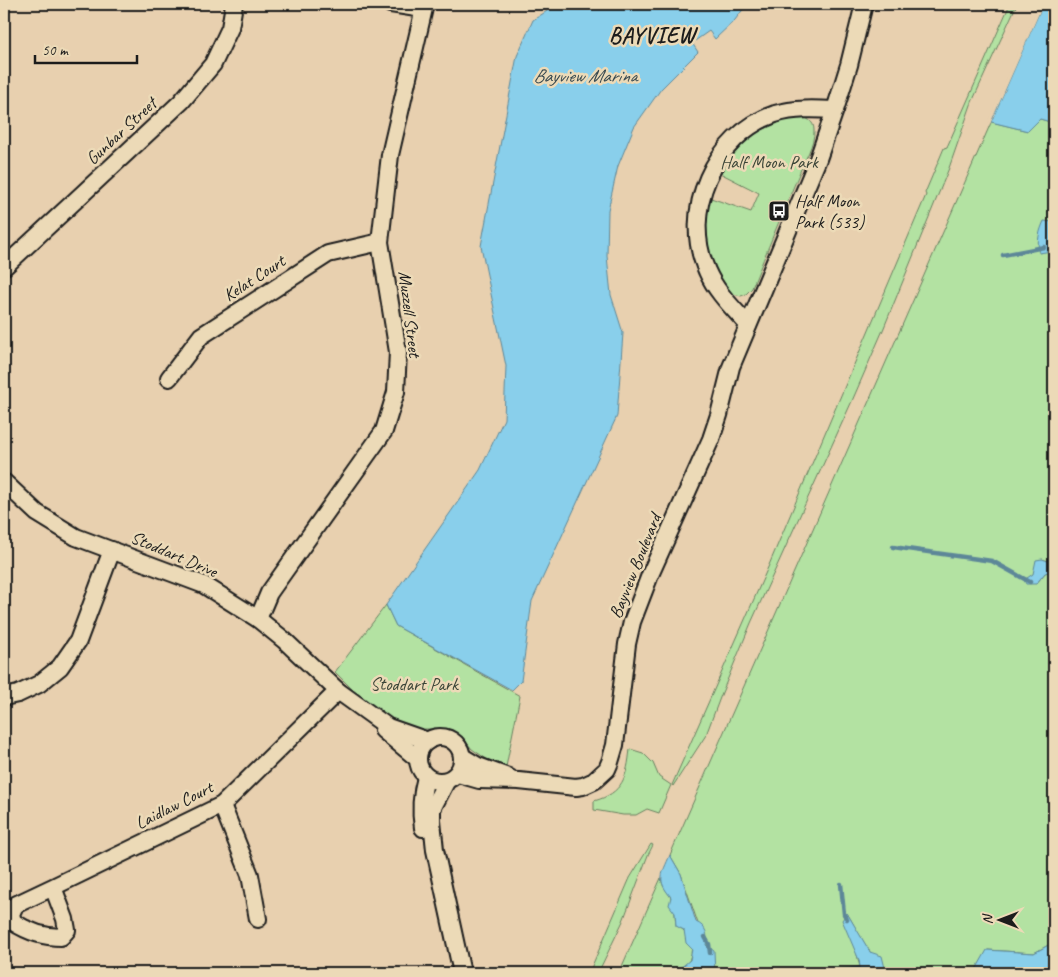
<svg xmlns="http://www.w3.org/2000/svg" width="1058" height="977" viewBox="0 0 1058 977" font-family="Caveat,sans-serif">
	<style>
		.green { fill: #b3e2a2; stroke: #687f5f }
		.water { fill: #89cfeb; stroke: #5d8798 }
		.pier { fill: #e8d0af }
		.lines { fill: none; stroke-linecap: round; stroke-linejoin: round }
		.stream { stroke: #5d8798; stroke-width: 4.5 }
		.street-casing { stroke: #1c1c1c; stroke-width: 20 }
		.street { stroke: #ecdab7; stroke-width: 16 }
		.labels { text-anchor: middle; stroke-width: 5; stroke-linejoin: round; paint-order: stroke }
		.street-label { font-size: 18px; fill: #1c1c1c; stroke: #ecdab7 }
		.park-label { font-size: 18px; fill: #3a4437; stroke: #ecdab7 }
		.poi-label { font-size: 18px; fill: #1c1c1c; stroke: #ecdab7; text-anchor: start }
		.water-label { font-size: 19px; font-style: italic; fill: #374950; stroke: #ecdab7 }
		.district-label { font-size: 22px; font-weight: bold; letter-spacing: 1px; fill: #1c1c1c; stroke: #ecdab7 }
	</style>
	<rect width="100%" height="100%" fill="#e8d0af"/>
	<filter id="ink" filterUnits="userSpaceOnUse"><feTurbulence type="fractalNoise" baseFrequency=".02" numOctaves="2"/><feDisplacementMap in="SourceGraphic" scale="10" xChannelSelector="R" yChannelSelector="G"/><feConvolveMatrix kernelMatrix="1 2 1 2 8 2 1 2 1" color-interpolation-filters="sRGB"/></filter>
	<g filter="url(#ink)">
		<g class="green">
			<polygon points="1010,4 1017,4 972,102 949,168 883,330 852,401 751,623 721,695 706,735 673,786 672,785 769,565 926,195 925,193 944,148 947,147"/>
			<path d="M1043 4H1054V76L992 122 1028 131 1040 119 1054 123V222L1052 238 1054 234V563L1042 559C1034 567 1033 572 1036 584L1045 573 1054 570V942L1034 953 988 950 974 973C954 973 899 977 885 968 871 959 856 928 847 913L860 967 815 973H715L681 874 670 855Z"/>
			<path d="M799 116C807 118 814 121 814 130 815 144 804 161 799 174 783 212 767 250 752 288L746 294 741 296 726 292 709 258 704 230 708 197 751 212 759 193 718 172C741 140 760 124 799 116Z"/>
			<polygon points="386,605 396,626 520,696 506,767 491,762 472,749 461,736 448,729 407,729 360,697 335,672"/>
			<path d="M630 749 643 753 653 763 659 777 671 785 659 813 647 809 636 815H623L594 810V801C623 793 627 777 630 749Z"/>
			<polygon points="651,844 653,845 648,855 623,921 598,973 589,973 630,878"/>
			<path d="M661 878C663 888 665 888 670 896 675 904 675 916 676 925 697 937 694 955 683 973H619Z"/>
		</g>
		<g class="water">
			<polygon points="558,4 747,4 735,20 715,39 709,31 692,43 698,52 661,89 634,127 618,166 608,210 607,256 611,295 623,333 617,416 532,601 521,681 512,690 396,626 386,605 480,470 504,419 506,366 481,246 517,56 533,20"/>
			<polygon points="1043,4 1054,4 1054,123 1040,119 1028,131 991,122"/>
			<path d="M1044 221 1054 222 1052 251 1039 253C1037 241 1039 232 1044 221Z"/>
			<polygon points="1042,559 1054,563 1054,570 1045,573 1036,584 1026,584 1024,580 1033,574 1036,560"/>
			<path d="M670 855 681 874 696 922C707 927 708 935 706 945L714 951 715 973H683L679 969 690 960 692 949 686 943 684 930 676 926 675 913 669 905 671 897C656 880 662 874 670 855Z"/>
			<polygon points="847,913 870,952 882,956 885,968 899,973 815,973 860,967 859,960 842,920"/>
			<polygon points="1054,942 1054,973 974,973 987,950 1034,953"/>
		</g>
		<polygon class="pier" points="1040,4 1043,4 990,124 989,121"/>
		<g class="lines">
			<g class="stream">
				<polyline points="1003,255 1044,247"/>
				<polyline points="893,547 992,561 1030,582"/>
				<polyline points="841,884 844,914 847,919"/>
				<polyline points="705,937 709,944 710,953"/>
			</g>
			<g class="street-casing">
				<g id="street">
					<polyline points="391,4 423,9"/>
					<polyline points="4,267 181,102 213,64 230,28 234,4"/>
					<path d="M748 325C733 308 716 292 707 271 680 212 714 135 775 114 795 108 815 109 835 110"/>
					<polyline points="169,378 201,336 328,254 380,242"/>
					<polyline points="4,482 37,513 76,537 204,585 258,619 284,640 338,691 388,727 428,741"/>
					<polyline points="258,619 269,593 384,431 396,392 398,352 380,242 390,155 425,4"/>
					<polyline points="4,697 18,694 39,684 60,667 78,641 112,550"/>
					<polyline points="383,730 418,759"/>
					<circle cx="440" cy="759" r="22"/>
					<polyline points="463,757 478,766 508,777"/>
					<polyline points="458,774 479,780 519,781 576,787 583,786 594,781 607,769 610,762 615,745 627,644 632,622 650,575 711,439 719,415 731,367 818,159 835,110 849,65 864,4"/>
					<polyline points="446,782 432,809 432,821 435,850 462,973"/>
					<polyline points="222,805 250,875 258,919"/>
					<path d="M423 828C420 810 421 795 426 777"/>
					<path d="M53 887 65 919 67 930 61 937C45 937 27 931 13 922L11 914 15 905 53 887 222 805 338 691"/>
				</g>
			</g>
			<use href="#street" class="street"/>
		</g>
	</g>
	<defs>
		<g id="bus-square" transform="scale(1.125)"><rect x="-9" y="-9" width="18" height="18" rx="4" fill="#1c1c1c" stroke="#ecdab7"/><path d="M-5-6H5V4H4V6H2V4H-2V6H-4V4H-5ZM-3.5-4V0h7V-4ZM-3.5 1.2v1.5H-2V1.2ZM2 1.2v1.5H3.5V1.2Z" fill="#fff"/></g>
	</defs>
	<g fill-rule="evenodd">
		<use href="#bus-square" x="779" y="211"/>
	</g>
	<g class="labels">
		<g class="street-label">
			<text transform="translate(121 131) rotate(-43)" y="6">Gunbar Street</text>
			<text transform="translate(254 278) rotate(-33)" y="6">Kelat Court</text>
			<text transform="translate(410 314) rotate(83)" y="6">Muzzell Street</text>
			<text transform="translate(174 554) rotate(23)" y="6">Stoddart Drive</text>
			<text transform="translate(635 566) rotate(-68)" y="6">Bayview Boulevard</text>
			<text transform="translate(174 805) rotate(-27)" y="6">Laidlaw Court</text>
		</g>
		<g class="park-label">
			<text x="769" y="168">Half Moon Park</text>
			<text x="414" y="690">Stoddart Park</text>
		</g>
		<g class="poi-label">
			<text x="795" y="207">Half Moon<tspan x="795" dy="21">Park (533)</tspan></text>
		</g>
		<g class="water-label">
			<text x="585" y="82">Bayview Marina</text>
		</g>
		<g class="district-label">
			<text x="652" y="43">BAYVIEW</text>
		</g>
	</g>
	<rect width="1058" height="977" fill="none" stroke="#ecdab7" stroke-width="20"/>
	<rect x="10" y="10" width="1038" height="957" fill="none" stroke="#1c1c1c" stroke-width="2" filter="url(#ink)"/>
	<g transform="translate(1000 920) rotate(270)" stroke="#ecdab7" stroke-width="4" paint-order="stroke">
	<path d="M0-4L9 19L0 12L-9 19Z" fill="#1c1c1c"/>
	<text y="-8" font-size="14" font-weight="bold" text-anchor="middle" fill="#1c1c1c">N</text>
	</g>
	<path d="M35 55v8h102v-8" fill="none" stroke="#1c1c1c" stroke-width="2.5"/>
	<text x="42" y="55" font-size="15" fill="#1c1c1c" stroke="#ecdab7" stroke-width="4" paint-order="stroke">50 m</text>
</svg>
